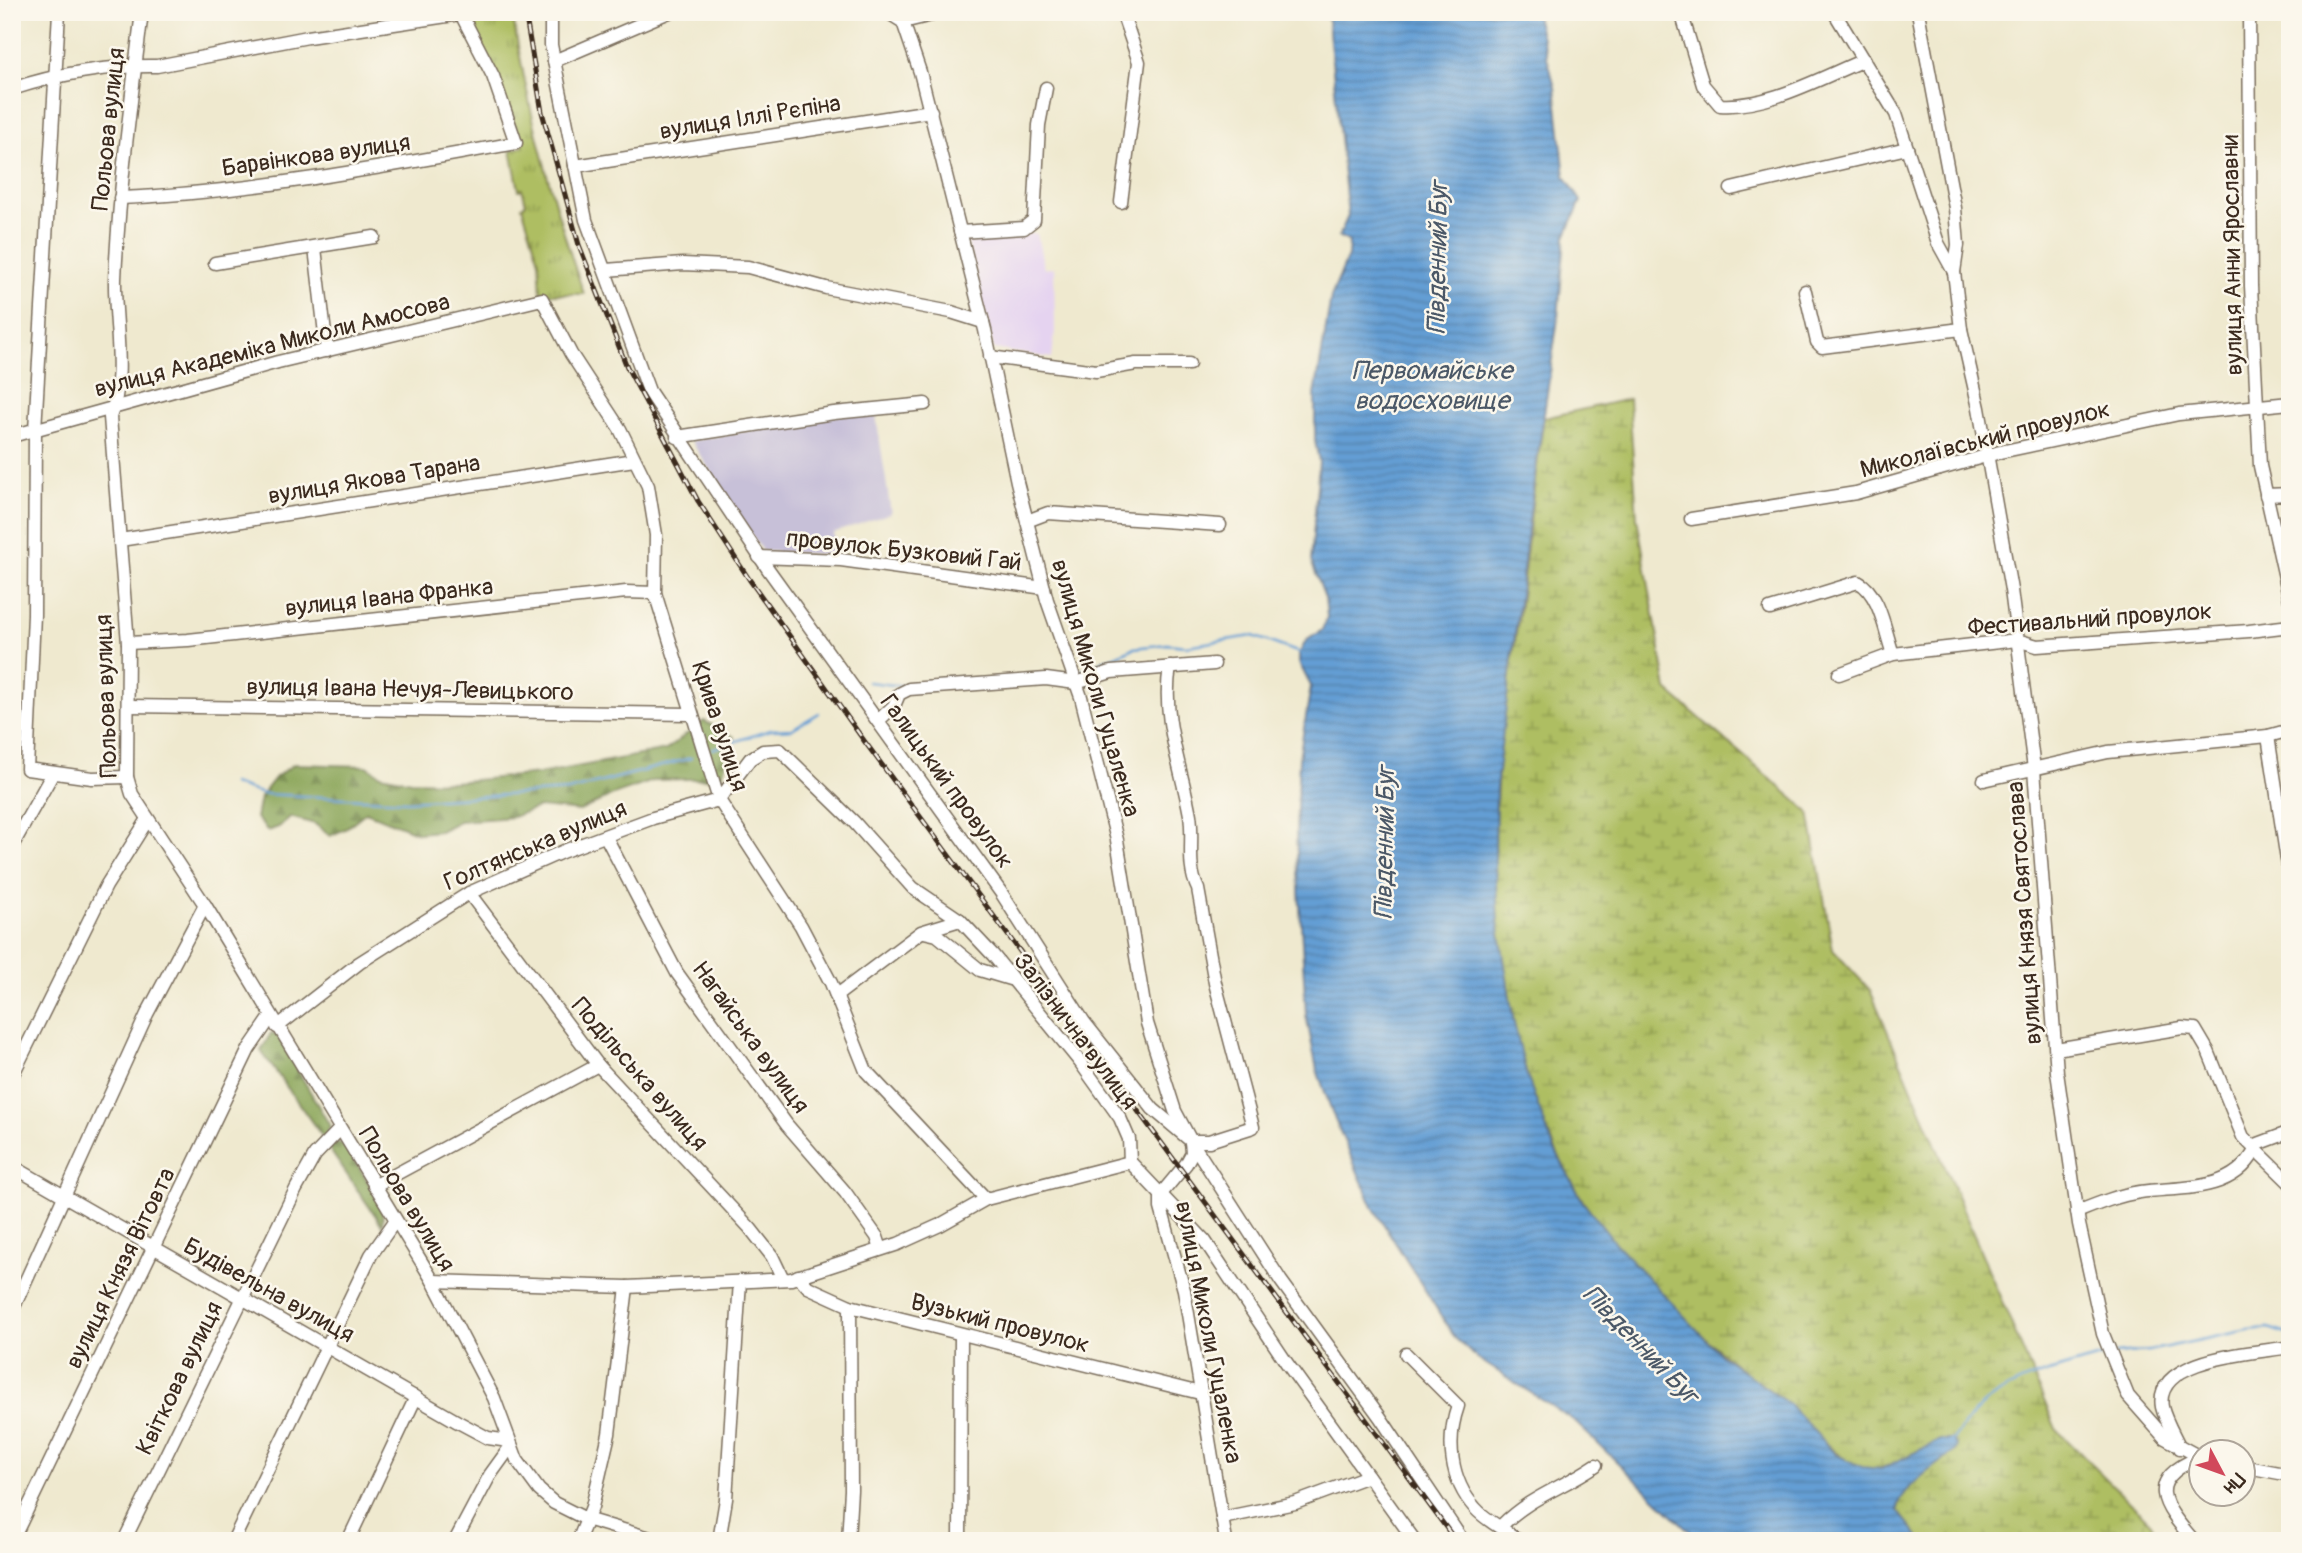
<svg xmlns="http://www.w3.org/2000/svg" width="2302" height="1553" viewBox="0 0 2302 1553" font-family="Pangolin,sans-serif">
	<style>
		.built { fill: #e5d3f0 }
		.industrial { fill: #c7c0d8 }
		.grass { fill: url(#grass-tufts); stroke: #747440; stroke-width: 2 }
		.forest { fill: url(#forest-firs); stroke: #62683b; stroke-width: 2 }
		.wetland { fill: url(#wetland-marsh); stroke: #747440; stroke-width: 2 }
		.water { fill: url(#water-rules); stroke: #506479; stroke-width: 2 }
		.lines { fill: none; stroke-linecap: round; stroke-linejoin: round }
		.stream { stroke: #649ed4; stroke-width: 2.5 }
		.minor-casing { stroke: #7a6d5c; stroke-width: 15 }
		.minor { stroke: #fff; stroke-width: 12 }
		.rail-casing { stroke: #3b2a1e; stroke-width: 5 }
		.rail { stroke: #fbf7ec; stroke-width: 2.5; stroke-dasharray: 8; stroke-linecap: butt }
		.labels { text-anchor: middle; stroke-width: 5; stroke-linejoin: round; paint-order: stroke }
		.street-label { font-size: 24px; fill: #3b2a1e; stroke: #fbf7ec }
		.water-label { font-size: 26px; font-style: italic; fill: #4b5867; stroke: #fbf7ec }
	</style>
	<defs>
		<pattern id="grass-tufts" width="24" height="20" patternUnits="userSpaceOnUse" patternTransform="scale(1.75)"><rect width="24" height="20" fill="#aebe62"/><path d="M3 7l-1-3M5 7V3M7 7l1-3M15 17l-1-3M17 17v-4M19 17l1-3" fill="none" stroke="#8f9b50"/></pattern>
		<pattern id="forest-firs" width="22" height="20" patternUnits="userSpaceOnUse" patternTransform="scale(1.75)"><rect width="22" height="20" fill="#8aa558"/><path d="M5 1l3.5 6h-7zM16 11l3.5 6h-7z" fill="#728748"/></pattern>
		<pattern id="wetland-marsh" width="20" height="14" patternUnits="userSpaceOnUse" patternTransform="scale(1.75)"><rect width="20" height="14" fill="#aebe62"/><path d="M1 5h8M5 5V1M11 12h8M15 12V8" fill="none" stroke="#8f9b50"/></pattern>
		<pattern id="water-rules" width="6" height="5" patternUnits="userSpaceOnUse" patternTransform="scale(1.75)"><rect width="6" height="5" fill="#649ed4"/><path d="M0 2.5h6" fill="none" stroke="#5481ab"/></pattern>
	</defs>
	<rect width="100%" height="100%" fill="#fbf7ec"/>
	<filter id="ink" filterUnits="userSpaceOnUse"><feTurbulence type="fractalNoise" baseFrequency=".0143" numOctaves="2"/><feDisplacementMap in="SourceGraphic" scale="14" xChannelSelector="R" yChannelSelector="G"/><feConvolveMatrix kernelMatrix="1 2 1 2 8 2 1 2 1" color-interpolation-filters="sRGB"/></filter>
	<filter id="wash" filterUnits="userSpaceOnUse"><feTurbulence type="fractalNoise" baseFrequency=".00686" numOctaves="4" result="noise"/><feDisplacementMap in="SourceGraphic" scale="28" xChannelSelector="R" yChannelSelector="G"/><feGaussianBlur stdDeviation="1.57" result="paint"/><feColorMatrix in="noise" values="0 0 0 0 0 0 0 0 0 0 0 0 0 0 0 0 0 1.4 0 .05"/><feComposite in="paint" operator="in"/></filter>
	<g filter="url(#wash)">
		<rect width="100%" height="100%" fill="#efe9cf"/>
		<polygon class="built" points="1011,232 1037,234 1044,269 1054,267 1055,330 1052,358 994,349 967,240 972,237"/>
		<polygon class="industrial" points="875,409 891,513 833,533 837,555 762,551 691,441"/>
		<path class="grass" d="M467 12H512C528 110 551 200 584 294H541L539 261 522 206 526 204 522 189 519 190 511 150 524 146Z"/>
		<g class="forest">
			<polygon points="704,721 734,737 721,778 656,780 613,795 580,811 539,807 513,817 459,821 440,831 418,833 366,812 345,829 330,836 315,824 290,817 279,827 268,831 256,818 260,797 276,777 294,764 367,766 381,775 411,781 453,782 539,774 666,750"/>
			<polygon points="271,1033 278,1036 330,1126 324,1139 261,1051"/>
			<path d="M336 1142 343 1144C354 1161 389 1206 382 1225L327 1146Z"/>
		</g>
		<path class="wetland" d="M1629 399 1637 518 1667 690 1809 812 1833 950 1870 990 2056 1429 2151 1523 2160 1541H1922L1898 1511C1896 1487 1938 1464 1955 1451L1940 1440C1922 1450 1903 1463 1883 1468 1842 1480 1802 1411 1771 1391 1727 1362 1693 1327 1657 1289 1631 1261 1602 1234 1583 1201 1509 1079 1487 927 1497 787 1500 731 1510 677 1518 621 1527 554 1533 486 1544 418Z"/>
		<path class="water" d="M1327 12H1535L1555 87 1565 176 1581 201 1565 237 1558 318 1533 489 1496 788 1495 864 1498 920 1514 1023 1527 1076 1553 1146 1583 1202 1616 1244 1721 1355 1790 1405 1835 1454 1862 1467 1881 1469 1940 1440H1953L1957 1446 1955 1451C1939 1463 1896 1491 1898 1511L1922 1541H1700L1573 1420 1477 1358 1455 1338 1373 1207 1335 1120 1317 1070 1306 1015 1296 834 1299 758 1311 686 1299 663V654L1306 641 1322 630 1327 617 1325 598 1311 561 1319 461 1315 441V395L1331 297 1348 256 1349 242 1339 236 1348 216Z"/>
		<g class="lines">
			<g class="stream">
				<polyline points="1078,672 1134,648 1167,644 1186,646 1253,636 1300,653"/>
				<polyline points="1052,674 1061,673"/>
				<polyline points="868,682 903,686"/>
				<polyline points="712,749 770,730 792,729 819,713"/>
				<polyline points="232,784 263,794 407,801 568,791 691,758"/>
				<polyline points="2115,1354 2148,1351 2248,1330 2268,1328 2290,1335"/>
				<path d="M1951 1441C1961 1432 1967 1420 1976 1411 2009 1378 2063 1369 2106 1355"/>
			</g>
		</g>
	</g>
	<g filter="url(#ink)">
		<g class="lines">
			<g class="minor-casing">
				<g id="minor">
					<polyline points="59,12 35,430 34,615 27,769 92,778 127,777"/>
					<path d="M142 12C131 101 119 190 115 279 114 323 127 376 110 417L128 643 127 777 132 794 205 905 433 1281 494 1398 517 1460 539 1490 554 1503 586 1519 660 1541"/>
					<polyline points="551,12 551,45 586,220 649,391 768,569 1002,894 1084,1022 1153,1109 1191,1141 1281,1281 1380,1417 1463,1541"/>
					<polyline points="887,12 903,22 920,72 985,330 1017,482 1047,600 1081,697 1117,840 1147,1023 1175,1111 1191,1141 1192,1153 1186,1164 1161,1194 1161,1208 1184,1290 1226,1541"/>
					<path d="M1681 12 1703 85 1720 105C1768 108 1820 78 1864 60"/>
					<polyline points="1834,12 1896,114 1938,243 1954,272"/>
					<polyline points="1918,12 1955,208 1958,245 1954,272 1961,329 1979,408 2011,590 2034,769 2057,1072 2079,1224 2103,1334 2128,1396 2165,1438 2200,1457"/>
					<polyline points="2249,12 2251,286 2260,466 2290,600"/>
					<polyline points="903,22 944,12"/>
					<polyline points="554,61 669,12"/>
					<path d="M12 89C57 74 110 65 157 66L308 37 460 14"/>
					<polyline points="575,166 931,111"/>
					<polyline points="1731,189 1907,148"/>
					<path d="M120 198C253 192 385 167 516 143L493 76 460 12"/>
					<polyline points="1121,202 1139,62 1122,12"/>
					<polyline points="960,232 1024,228 1034,220 1039,125 1046,88"/>
					<polyline points="315,248 327,351"/>
					<polyline points="215,263 374,237"/>
					<polyline points="606,270 683,264 748,267 826,288 951,312 983,322"/>
					<polyline points="1805,291 1817,342 1822,347 1961,329"/>
					<polyline points="990,357 1096,371 1136,364 1189,364"/>
					<polyline points="12,436 278,362 542,299 571,354 620,429 648,486 656,535 655,593 719,800 801,926 831,983 866,1071 986,1199"/>
					<polyline points="677,437 834,413 925,404"/>
					<polyline points="2266,495 2290,494"/>
					<polyline points="1691,519 1856,493 2000,452 2179,414 2290,403"/>
					<polyline points="1027,521 1048,513 1220,525"/>
					<polyline points="120,540 634,460"/>
					<polyline points="759,557 841,560 1044,588"/>
					<path d="M1770 609 1858 582C1880 593 1885 632 1893 654"/>
					<polyline points="128,643 188,640 626,592 655,593"/>
					<path d="M1170 667C1161 717 1181 765 1190 815 1194 840 1186 865 1198 889L1215 983 1253 1127 1209 1141H1191"/>
					<polyline points="1839,674 1893,654 2017,640 2037,646 2249,631 2290,626"/>
					<polyline points="130,706 690,714"/>
					<polyline points="878,721 894,706 899,694 909,689 1046,679 1076,683 1111,672 1214,664"/>
					<polyline points="2268,736 2290,880"/>
					<polyline points="1984,780 2108,752 2268,736 2290,730"/>
					<polyline points="606,837 677,973 787,1125 845,1192 877,1237 881,1249"/>
					<polyline points="12,846 53,773"/>
					<polyline points="469,893 598,1065 750,1228 772,1256 783,1279"/>
					<polyline points="924,932 937,935 980,970 1010,979"/>
					<polyline points="836,996 921,932 960,920"/>
					<polyline points="277,1027 359,963 469,893 564,851 653,818 719,800 750,759 763,751 780,750 854,822 913,888 960,920 993,955 1080,1062 1120,1118 1129,1139 1130,1162 1205,1241 1286,1362 1415,1541"/>
					<polyline points="2056,1049 2182,1028 2195,1029 2208,1051 2243,1137 2290,1183"/>
					<polyline points="12,1076 106,886 148,819"/>
					<polyline points="12,1166 458,1422 488,1438 509,1441"/>
					<polyline points="374,1186 598,1065"/>
					<path d="M2077 1212C2097 1204 2119 1195 2140 1192 2184 1186 2237 1194 2258 1144L2290 1132"/>
					<polyline points="798,1276 808,1287 850,1306 1200,1393"/>
					<polyline points="433,1281 627,1287 791,1279 898,1244 940,1225 986,1199 1130,1162"/>
					<polyline points="12,1311 147,1014 205,905"/>
					<path d="M1406 1354 1458 1406C1446 1440 1450 1480 1475 1508 1486 1521 1505 1529 1519 1541"/>
					<path d="M2180 1448C2174 1435 2165 1420 2162 1407 2153 1356 2259 1353 2290 1347"/>
					<polyline points="2242,1466 2290,1475"/>
					<polyline points="1222,1518 1295,1503 1368,1476"/>
					<path d="M1501 1526C1531 1496 1561 1489 1596 1465"/>
					<polyline points="12,1541 249,1049 271,1017"/>
					<polyline points="124,1541 296,1189 315,1155 340,1129"/>
					<polyline points="233,1541 371,1255 395,1221"/>
					<polyline points="348,1541 416,1397"/>
					<polyline points="455,1541 490,1475 511,1446"/>
					<polyline points="578,1541 592,1507 609,1434 627,1287"/>
					<polyline points="719,1541 726,1499 740,1281"/>
					<polyline points="848,1541 851,1490 850,1306"/>
					<polyline points="960,1541 961,1335"/>
					<polyline points="1674,1541 1692,1541"/>
					<path d="M2194 1541C2162 1504 2144 1480 2200 1457"/>
				</g>
			</g>
			<use href="#minor" class="minor"/>
			<g class="rail-casing">
				<polyline id="rail" points="525,12 542,112 579,245 627,367 698,501 749,579 865,742 1456,1541"/>
			</g>
			<use href="#rail" class="rail"/>
		</g>
	</g>
	<g class="labels">
		<g class="street-label">
			<text transform="translate(750 117) rotate(-9)" y="8">вулиця Іллі Рєпіна</text>
			<text transform="translate(108 129) rotate(-84)" y="8">Польова вулиця</text>
			<text transform="translate(316 155) rotate(-8)" y="8">Барвінкова вулиця</text>
			<text transform="translate(2232 255) rotate(-91)" y="8">вулиця Анни Ярославни</text>
			<text transform="translate(272 345) rotate(-14)" y="8">вулиця Академіка Миколи Амосова</text>
			<text transform="translate(1985 439) rotate(-14)" y="8">Миколаївський провулок</text>
			<text transform="translate(374 479) rotate(-9)" y="8">вулиця Якова Тарана</text>
			<text transform="translate(904 550) rotate(6)" y="8">провулок Бузковий Гай</text>
			<text transform="translate(389 597) rotate(-6)" y="8">вулиця Івана Франка</text>
			<text transform="translate(2090 619) rotate(-4)" y="8">Фестивальний провулок</text>
			<text transform="translate(1096 688) rotate(74)" y="8">вулиця Миколи Гуцаленка</text>
			<text transform="translate(410 689) rotate(1)" y="8">вулиця Івана Нечуя-Левицького</text>
			<text transform="translate(106 696) rotate(-92)" y="8">Польова вулиця</text>
			<text transform="translate(720 726) rotate(72)" y="8">Крива вулиця</text>
			<text transform="translate(947 781) rotate(54)" y="8">Галицький провулок</text>
			<text transform="translate(535 845) rotate(-23)" y="8">Голтянська вулиця</text>
			<text transform="translate(2024 913) rotate(-94)" y="8">вулиця Князя Святослава</text>
			<text transform="translate(1076 1031) rotate(53)" y="8">Залізнична вулиця</text>
			<text transform="translate(751 1037) rotate(54)" y="8">Нагайська вулиця</text>
			<text transform="translate(640 1074) rotate(49)" y="8">Подільська вулиця</text>
			<text transform="translate(407 1199) rotate(59)" y="8">Польова вулиця</text>
			<text transform="translate(120 1268) rotate(-64)" y="8">вулиця Князя Вітовта</text>
			<text transform="translate(269 1290) rotate(29)" y="8">Будівельна вулиця</text>
			<text transform="translate(1000 1323) rotate(14)" y="8">Вузький провулок</text>
			<text transform="translate(1209 1332) rotate(79)" y="8">вулиця Миколи Гуцаленка</text>
			<text transform="translate(179 1378) rotate(-64)" y="8">Квіткова вулиця</text>
		</g>
		<g class="water-label">
			<text transform="translate(1437 258) rotate(-89)" y="9">Південний Буг</text>
			<text x="1432" y="379">Первомайське<tspan x="1432" dy="30">водосховище</tspan></text>
			<text transform="translate(1384 843) rotate(-89)" y="9">Південний Буг</text>
			<text transform="translate(1641 1344) rotate(46)" y="9">Південний Буг</text>
		</g>
	</g>
	<rect width="2302" height="1553" fill="none" stroke="#fbf7ec" stroke-width="42"/>
	<g transform="translate(2222 1473) rotate(131)"><circle r="33" fill="#fbf7ec" stroke="#aea59a" stroke-width="2"/>
	<path d="M0-5L12 26L0 18L-12 26Z" fill="#d1495b"/>
	<text y="-10" font-size="19" font-weight="bold" text-anchor="middle" fill="#3b2a1e">Пн</text>
	</g>
</svg>
